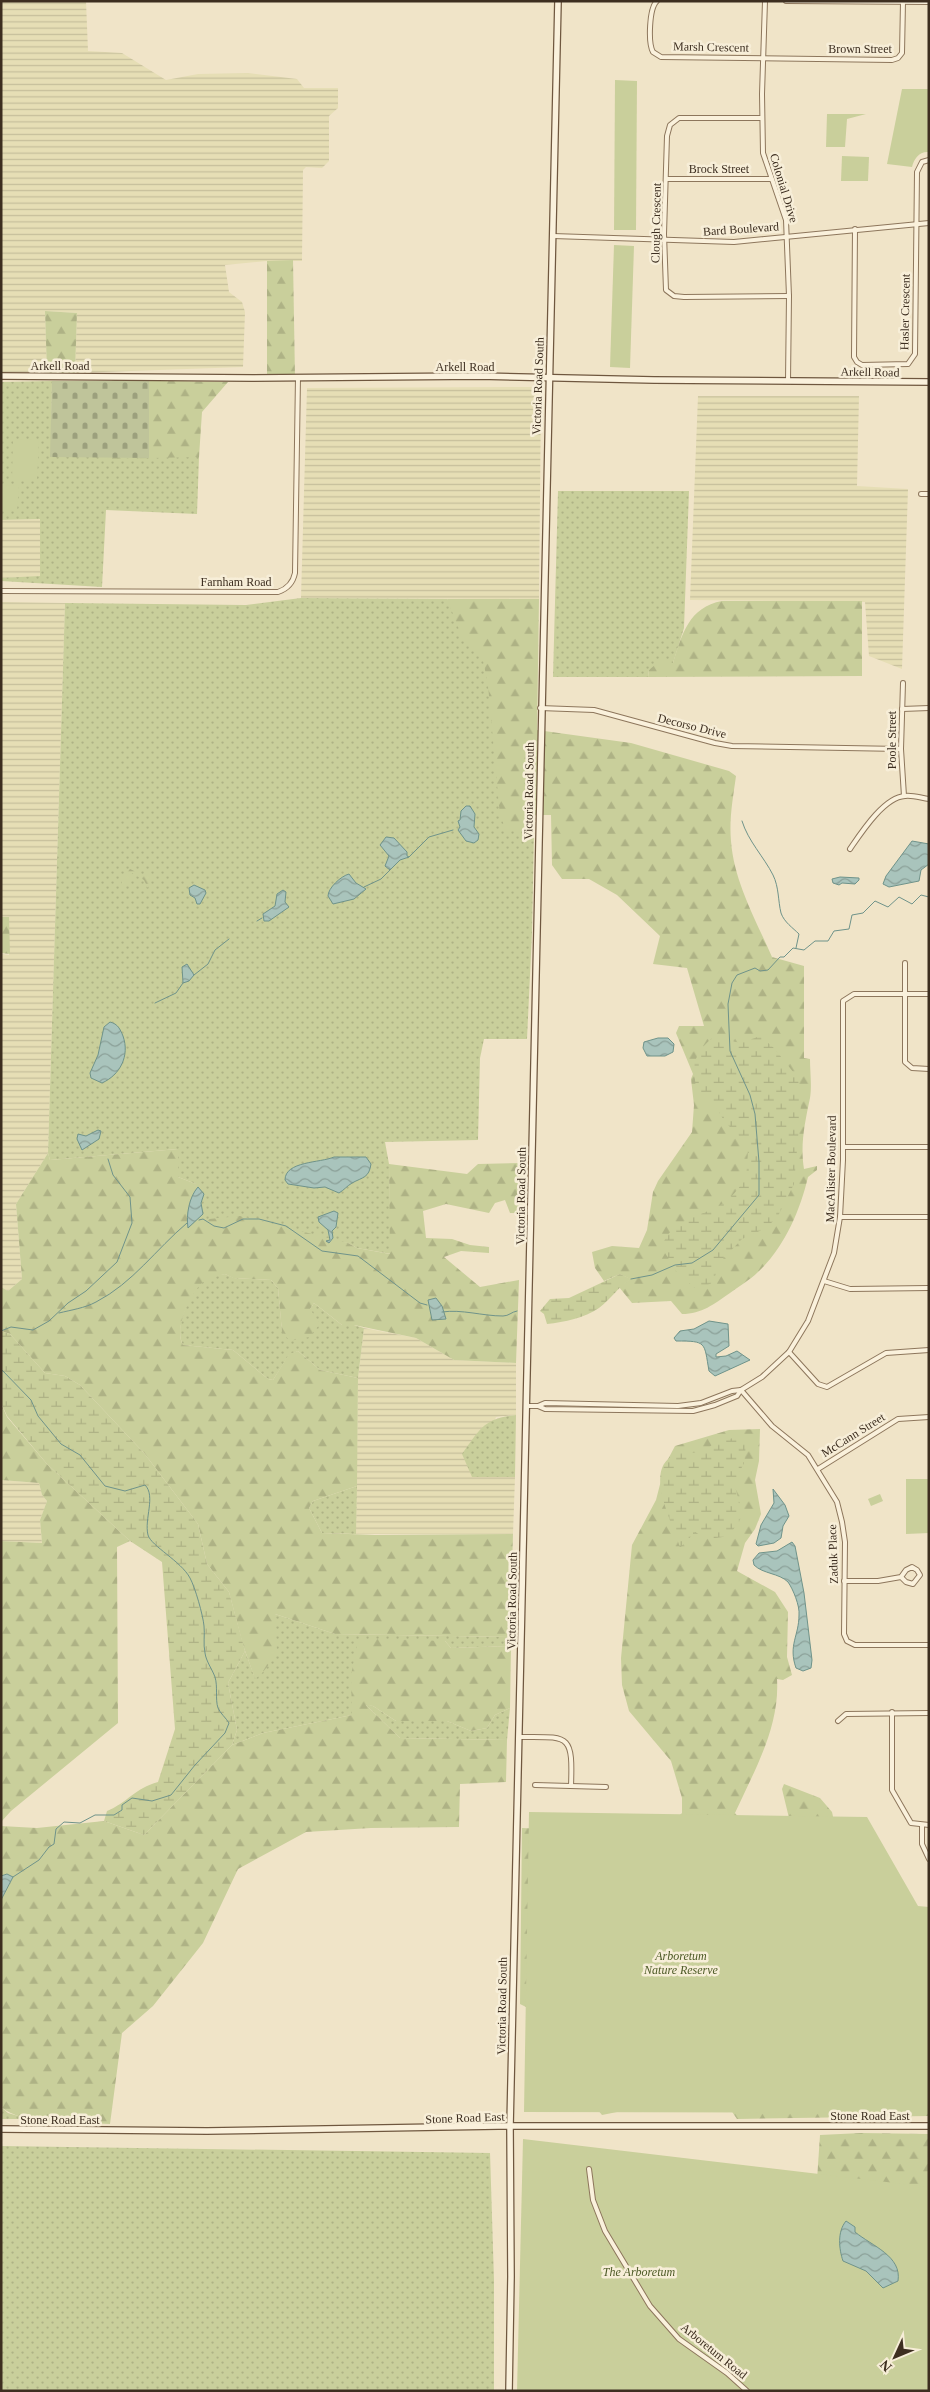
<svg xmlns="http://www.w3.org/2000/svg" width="930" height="2392" viewBox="0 0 930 2392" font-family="'Times New Roman',serif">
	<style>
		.farmland { fill: url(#farmland-rules) }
		.grass { fill: url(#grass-dots) }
		.forest { fill: url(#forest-firs) }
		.wetland { fill: url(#wetland-marsh) }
		.cemetery { fill: url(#cemetery-stones) }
		.park { fill: #c9cf9b }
		.water { fill: url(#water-waves); stroke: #6f938a }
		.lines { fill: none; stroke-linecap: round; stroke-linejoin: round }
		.stream { stroke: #6f938a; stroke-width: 1 }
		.street-casing { stroke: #8d765c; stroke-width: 6 }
		.secondary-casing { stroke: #6f573f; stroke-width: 8 }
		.street { stroke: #faf1dc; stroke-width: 4 }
		.secondary { stroke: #faf1dc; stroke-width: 5.5 }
		.labels { text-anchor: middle; stroke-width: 5; stroke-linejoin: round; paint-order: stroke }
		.street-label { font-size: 12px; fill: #3d2e20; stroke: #f7eed8 }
		.park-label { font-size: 12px; font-style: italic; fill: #4d5a26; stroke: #f7eed8 }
	</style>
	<defs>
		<pattern id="farmland-rules" width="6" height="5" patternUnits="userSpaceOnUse" patternTransform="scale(1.25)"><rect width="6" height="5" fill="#e6deb5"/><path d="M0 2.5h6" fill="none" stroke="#c6bf9b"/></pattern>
		<pattern id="grass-dots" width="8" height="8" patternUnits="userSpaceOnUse" patternTransform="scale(1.25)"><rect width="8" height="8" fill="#c9cf9b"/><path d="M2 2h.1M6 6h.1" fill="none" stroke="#aeb285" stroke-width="1.8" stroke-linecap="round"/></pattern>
		<pattern id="forest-firs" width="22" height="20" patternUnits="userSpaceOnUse" patternTransform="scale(1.25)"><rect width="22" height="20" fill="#c9cf9b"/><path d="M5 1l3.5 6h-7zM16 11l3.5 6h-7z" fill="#aeb285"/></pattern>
		<pattern id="wetland-marsh" width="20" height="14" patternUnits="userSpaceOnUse" patternTransform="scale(1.25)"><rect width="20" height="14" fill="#c9cf9b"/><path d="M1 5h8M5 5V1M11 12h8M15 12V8" fill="none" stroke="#aeb285"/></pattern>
		<pattern id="cemetery-stones" width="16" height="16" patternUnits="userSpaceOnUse" patternTransform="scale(1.25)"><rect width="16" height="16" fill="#bfc49a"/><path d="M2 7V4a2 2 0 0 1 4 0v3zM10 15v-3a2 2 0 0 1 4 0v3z" fill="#9ca07d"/></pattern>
		<pattern id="water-waves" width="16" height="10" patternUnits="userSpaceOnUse" patternTransform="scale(1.25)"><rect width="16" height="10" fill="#a9c4bc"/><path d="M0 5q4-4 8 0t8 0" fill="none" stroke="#8ba098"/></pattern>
	</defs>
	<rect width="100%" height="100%" fill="#f0e4c8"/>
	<g class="farmland">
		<polygon points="1,1 86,1 88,51 122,53 166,80 198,74 248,73 297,79 304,88 338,88 338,108 329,116 329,161 322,168 306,167 303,170 302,261 267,261 225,265 229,292 242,302 245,312 243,367 75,373 77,313 45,311 47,373 1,372"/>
		<polygon points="534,387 541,393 539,599 301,598 307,388"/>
		<polygon points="698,396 859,396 857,486 908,489 902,669 869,656 865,602 690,600"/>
		<polygon points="40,519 40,577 1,578 1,520"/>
		<polygon points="1,602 65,603 48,1153 16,1204 22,1279 8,1291 1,1287 1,954 9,955 9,917 1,917"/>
		<polygon points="364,1328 416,1338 454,1360 516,1363 516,1415 496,1417 472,1477 515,1477 513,1534 356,1534 358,1378"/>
		<polygon points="1,1480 39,1483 42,1495 47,1501 40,1520 42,1543 1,1541"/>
	</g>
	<g class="grass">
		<polygon points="52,381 51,457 199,457 197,514 106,510 102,587 1,581 1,578 40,576 40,519 1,520 1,382"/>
		<polygon points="558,491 689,491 684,628 673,663 649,670 648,677 553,677"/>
		<polygon points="301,598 447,599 488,649 505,819 534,832 532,933 527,1039 484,1039 480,1058 478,1140 385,1142 389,1164 391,1254 357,1248 348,1243 188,1228 196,1184 178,1177 178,1149 50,1160 48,1153 65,603 246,605"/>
		<path d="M225 1274 234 1278 271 1280 278 1288 282 1331 310 1309 314 1303 342 1325H354L364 1328 358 1378 320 1370 298 1351 289 1355 273 1380 268 1379 233 1350 183 1345C173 1328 191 1288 206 1279 212 1276 219 1275 225 1274Z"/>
		<path d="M516 1415 515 1477H472L462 1454C480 1429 484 1418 516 1415Z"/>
		<polygon points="357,1486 356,1534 322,1533 309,1508 313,1501"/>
		<polygon points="275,1614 335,1634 510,1637 511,1646 451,1648 445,1641 352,1715 263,1733 232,1745 237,1730 228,1683 245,1651 255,1678"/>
		<polygon points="365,1704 373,1706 396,1721 447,1721 471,1731 487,1728 495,1715 510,1708 507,1740 400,1738"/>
		<polygon points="1,2107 8,2113 29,2119 1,2119"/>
		<polygon points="1,2146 490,2153 494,2281 494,2391 1,2391"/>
	</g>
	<g class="forest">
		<polygon points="293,260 295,378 267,377 267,261"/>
		<polygon points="45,311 77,313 75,373 47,373"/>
		<polygon points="112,380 228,382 202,412 199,457 104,459"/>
		<path d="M447 599H539L537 730 631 743 729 771 736 776C733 798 729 819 731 841 734 882 756 920 772 957L804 966V1058L810 1059C810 1071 812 1086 810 1098 805 1122 800 1145 804 1169L817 1166V1170L808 1177C800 1211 784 1248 758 1272 750 1280 739 1286 730 1293 714 1304 702 1314 682 1314L671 1301 632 1303 619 1287 630 1279 620 1274 604 1281 595 1268 592 1252 612 1246 639 1248 647 1230 653 1192 658 1181 692 1132 694 1105 691 1079 693 1074 676 1033 679 1026H704L687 968 653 964 660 936 617 895 589 879H562L552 865 551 815H534V832L521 830 507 831 500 816 488 685 482 655 461 634Z"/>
		<path d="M722 601H862V676L648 677 649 670 662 659 673 663C682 634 689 607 722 601Z"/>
		<polygon points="130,869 143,875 151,873 148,888 144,880 132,873 129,882 122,888 122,879"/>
		<polygon points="1,917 9,917 10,954 1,953"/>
		<path d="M178 1149V1177L196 1184 198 1187 194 1192 188 1228 199 1220 240 1216 348 1243 357 1248 390 1254 389 1164 467 1174 478 1164 523 1163 524 1213H510L505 1200 495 1203 489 1213 446 1204 423 1211 426 1238 452 1239 470 1245 489 1247V1253L461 1251 444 1257 480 1287 519 1280 516 1363 454 1360 416 1338 354 1325H342L314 1303 310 1309 320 1324 309 1337 290 1341 282 1332 278 1288 271 1280 233 1278 225 1274C219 1276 212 1277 206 1280 192 1288 173 1329 183 1345L233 1350 268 1379 273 1380 289 1354 298 1351 320 1370 358 1378 357 1486 313 1501 309 1508 322 1533 375 1535 513 1534 510 1637 335 1634 275 1614 277 1654 263 1672 255 1679 243 1645 229 1592 207 1564 198 1524 144 1453 80 1385 65 1376 45 1373 10 1334 1 1331V1287L8 1291 22 1279 16 1204 48 1153 50 1160Z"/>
		<polygon points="1,1403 7,1417 47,1464 130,1541 117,1547 118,1723 11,1811 1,1822 1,1541 42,1543 40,1520 47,1501 42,1495 39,1483 1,1480"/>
		<path d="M760 1429 759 1461 755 1480 761 1514 755 1529 745 1543 737 1571 775 1592 788 1612 787 1657 792 1675 783 1680 777 1679C780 1727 754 1771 735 1813L742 1821 789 1818 782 1789 784 1784 820 1798 832 1812 834 1821 871 1862 929 1918V2116L737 2119 707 2075 627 2110 602 2115 576 2084 538 2013 520 2004 522 1828 641 1833 666 1829 682 1813V1798L671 1761 629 1711 622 1685 621 1658 632 1545 656 1500 665 1465 675 1446 729 1430Z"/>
		<path d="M378 1639 445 1641 451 1648 511 1646 510 1708 495 1715 487 1728 471 1731 447 1721H396L373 1706 366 1705 400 1738 507 1740 506 1782 460 1784 459 1827 371 1828 306 1832 238 1869 203 1943 153 2006 122 2033 110 2124C81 2122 23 2126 1 2107V1900L13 1877 7 1874 1 1876V1826L37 1828 104 1821 144 1835 232 1745 263 1733 352 1715 351 1675 358 1641Z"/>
		<polygon points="861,2133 929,2134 929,2387 817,2180 820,2135"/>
	</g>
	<g class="wetland">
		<path d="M760 1036 774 1048 798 1078 801 1104 794 1184 777 1218 764 1229 742 1239 722 1260 712 1283 697 1290 676 1271 662 1248C668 1220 701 1217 722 1204 731 1199 739 1187 746 1179L748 1152 739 1136 725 1122 712 1101 697 1097C694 1068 689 1058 713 1037L741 1043Z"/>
		<path d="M620 1274 631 1279C618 1287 611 1299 599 1308 584 1318 565 1322 547 1324L544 1314 540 1311 550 1299 569 1298Z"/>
		<path d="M1 1331 10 1334 45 1373 65 1376 80 1385 144 1453 198 1524 207 1564 229 1592 245 1651 228 1683 237 1730 232 1745 144 1835 104 1821 107 1811C127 1803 135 1788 158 1782L175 1729 162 1562 130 1541 47 1464 7 1416 1 1403Z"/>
		<path d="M741 1435 746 1444 744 1463 734 1483 743 1515 729 1536 709 1539 695 1532 680 1548C674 1524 641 1469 676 1454 685 1450 694 1455 702 1452 707 1450 711 1445 715 1443 724 1440 732 1439 741 1435Z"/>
	</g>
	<polygon class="cemetery" points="52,381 149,381 149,458 50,457"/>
	<g class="park">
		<polygon points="615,80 637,81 636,230 614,230"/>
		<path d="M902 89H929V152C919 151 914 159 912 167L887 164Z"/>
		<polygon points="827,114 866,114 847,119 845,147 826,147"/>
		<polygon points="842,156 869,157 868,181 841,181"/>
		<polygon points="614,245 634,246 630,368 610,367"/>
		<polygon points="13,439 39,440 37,479 12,479"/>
		<polygon points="1,485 19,486 17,511 1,510"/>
		<polygon points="906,1479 929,1479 929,1533 906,1534"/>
		<polygon points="880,1494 883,1501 871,1506 868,1499"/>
		<polygon points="529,1812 867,1817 918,1906 929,1907 929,2113 524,2112"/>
		<polygon points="523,2139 929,2187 929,2391 517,2391"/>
	</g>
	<g class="water">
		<polygon points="466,806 470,806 475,814 474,827 479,834 478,840 474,843 466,841 458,830 460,827 458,821 460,820 461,811"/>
		<polygon points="386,837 394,838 407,852 407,856 409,857 400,860 390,870 385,866 389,856 380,845"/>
		<polygon points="912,841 929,844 929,864 921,870 919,881 889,887 883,884 886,876"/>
		<path d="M349 874 356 883 366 889 354 899 333 904 328 896C328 888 341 876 349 874Z"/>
		<polygon points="840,877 859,878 859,880 855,884 842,883 839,885 833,883 832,879"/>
		<polygon points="194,885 205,890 206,893 200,904 197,904 195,898 190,895 189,888"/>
		<polygon points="283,890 286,892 285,902 289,907 269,921 264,921 263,914 275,906 277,894"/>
		<polygon points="187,964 194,975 189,981 183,983 182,967"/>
		<path d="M110 1022C118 1024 120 1029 123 1036 130 1056 120 1075 102 1083L91 1078 90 1073 98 1055 104 1027Z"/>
		<polygon points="658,1038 668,1038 674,1044 673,1052 665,1056 647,1056 643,1048 644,1042"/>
		<polygon points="98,1130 101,1131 99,1139 82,1150 77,1139 78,1134 86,1136"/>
		<path d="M334 1157H366L371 1164C369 1178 363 1177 352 1183 347 1186 344 1190 339 1193L325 1187 314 1188 288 1184 285 1180C285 1161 320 1163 334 1157Z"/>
		<path d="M198 1187 204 1194 201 1203 203 1214 188 1228C186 1215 189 1197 198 1187Z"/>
		<polygon points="334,1211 338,1213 336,1227 332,1231 333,1238 329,1243 326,1241 330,1240 328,1230 319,1222 318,1217"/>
		<polygon points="436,1298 442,1306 446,1319 432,1320 428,1300"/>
		<path d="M709 1321 728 1324 729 1346 716 1354V1357L726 1356 737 1351 750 1360 715 1376 709 1371C704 1342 707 1341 676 1341L674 1338 680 1331 694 1329Z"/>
		<polygon points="773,1489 785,1505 789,1516 783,1526 781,1538 774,1543 758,1546 756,1544 761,1525 774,1503"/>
		<path d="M792 1542 795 1546 804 1593 812 1660 811 1668 803 1671 796 1668C788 1645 799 1636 799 1615 800 1606 793 1589 788 1582 779 1573 763 1574 754 1565L753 1560 759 1553 777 1551Z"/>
		<polygon points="7,1874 13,1877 1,1900 1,1876"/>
		<path d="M846 2221 855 2227V2232C872 2246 902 2256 898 2281L883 2288 866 2271 843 2261C839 2249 837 2232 846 2221Z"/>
	</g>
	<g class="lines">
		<g class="stream">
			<path d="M742 821C748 841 764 857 773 875 779 887 778 901 781 913 784 922 793 928 799 934L796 948"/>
			<polyline points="409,857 429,837 453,830"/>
			<polyline points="364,887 381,879 390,870"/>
			<polyline points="257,921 262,918"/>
			<polyline points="194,975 208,964 215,950 229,939"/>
			<polyline points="155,1003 176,993 183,983"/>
			<polyline points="199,1220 203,1219 214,1226 224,1228 243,1219 259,1219 286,1226 322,1251 358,1256 420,1303 427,1305"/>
			<polyline points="631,1279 652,1275 675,1265 692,1263 713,1250 759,1195 759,1162 755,1114 750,1095 730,1051 728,1004 732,983 737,975 755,968 760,971 768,970 780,957 784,957 793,948 804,950 815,941 828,941 834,931 849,929 852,915 863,913 875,901 888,907 899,897 912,904 921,895 929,897"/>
			<path d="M442 1312C462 1309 482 1316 503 1316 509 1316 511 1312 517 1311"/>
			<path d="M59 1313C71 1310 85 1308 96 1302 133 1283 156 1249 187 1223"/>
			<polyline points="1,1331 11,1327 33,1330 49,1321 68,1303 86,1291 117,1262 132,1223 130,1197 113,1175 108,1159"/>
			<path d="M1 1369 31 1400 38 1416 61 1444 80 1455 105 1486 125 1491 145 1485C156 1496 144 1519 148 1535 151 1546 181 1561 190 1578 195 1587 203 1615 204 1626 205 1634 203 1644 205 1653 206 1661 212 1669 215 1677 218 1687 215 1699 218 1708 220 1713 226 1718 229 1723L225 1733 195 1765 171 1795 152 1801 132 1798 122 1805V1810L114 1815H95L80 1823 64 1822 56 1829 54 1844 49 1847 39 1860 13 1877"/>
		</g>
		<g class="street-casing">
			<g id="street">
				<path d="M657 1C649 8 648 43 653 52L661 57 892 60 898 58 902 53 903 2"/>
				<polyline points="765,1 762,94 763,153 786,220 789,296 788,381"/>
				<polyline points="786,1 929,2"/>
				<polyline points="762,118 679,118 670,125 667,136 664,234 666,290 674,296 684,297 789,296"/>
				<polyline points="666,179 771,179"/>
				<polyline points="855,229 854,357 857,362 862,365 908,364 915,354 917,172 922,162 929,160"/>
				<polyline points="553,236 734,242 929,223"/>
				<polyline points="921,494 929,494"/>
				<path d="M1 591 278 592C287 589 293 583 295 573L298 377"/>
				<polyline points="903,683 901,749 904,796"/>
				<polyline points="540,708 594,710 715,743 732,746 901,749"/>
				<polyline points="902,709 929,708"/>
				<path d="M850 849C861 833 884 797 905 796 913 795 921 798 929 799"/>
				<polyline points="905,963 905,1062 912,1068 929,1069"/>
				<polyline points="843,1147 929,1147"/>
				<polyline points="840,1217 929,1217"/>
				<polyline points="824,1281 850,1289 929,1288"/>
				<polyline points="789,1352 818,1384 827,1387 886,1353 929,1350"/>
				<polyline points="741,1390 772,1426 808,1455 837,1502 842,1522 845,1542 844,1634 847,1641 855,1645 929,1645"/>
				<polyline points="527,1406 538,1406 545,1409 693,1411 715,1405 737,1396 741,1390 762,1377 789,1352 808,1321 834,1253 840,1217 843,1160 843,1001 854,994 929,994"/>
				<polyline points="538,1406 545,1403 678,1406 701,1403 732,1391 741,1390"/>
				<polyline points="818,1469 898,1419 929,1417"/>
				<polyline points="844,1581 878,1581 901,1577 906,1570 912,1567 917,1570 920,1575 913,1584 906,1582 901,1577"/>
				<polyline points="892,1712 892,1790 911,1823 929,1825"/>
				<polyline points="838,1721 846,1714 929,1713"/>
				<path d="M519 1737C569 1737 573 1733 571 1786"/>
				<polyline points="535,1785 606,1787"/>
				<polyline points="922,1825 922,1844 929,1859"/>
				<polyline points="589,2169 593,2200 605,2231 650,2306 679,2339 727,2373 747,2391"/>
			</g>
		</g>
		<g class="secondary-casing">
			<g id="secondary">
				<polyline points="1,376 252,378 480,376 654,380 929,382"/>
				<polyline points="1,2129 207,2131 498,2126 929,2126"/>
				<polyline points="509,2391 511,2277 510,2126 558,1"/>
			</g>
		</g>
		<use href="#street" class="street"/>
		<use href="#secondary" class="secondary"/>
	</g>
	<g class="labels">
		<g class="street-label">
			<text transform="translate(711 47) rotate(1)" y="4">Marsh Crescent</text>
			<text x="860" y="53">Brown Street</text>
			<text x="719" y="173">Brock Street</text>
			<text transform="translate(784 188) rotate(73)" y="4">Colonial Drive</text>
			<text transform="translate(656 223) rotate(-89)" y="4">Clough Crescent</text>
			<text transform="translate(741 229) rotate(-4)" y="4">Bard Boulevard</text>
			<text transform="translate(905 312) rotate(-89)" y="4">Hasler Crescent</text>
			<text x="60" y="370">Arkell Road</text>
			<text x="465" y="371">Arkell Road</text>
			<text transform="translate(870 372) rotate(1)" y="4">Arkell Road</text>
			<text transform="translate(538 386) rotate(-88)" y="4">Victoria Road South</text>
			<text x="236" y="586">Farnham Road</text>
			<text transform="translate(692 726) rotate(14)" y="4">Decorso Drive</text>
			<text transform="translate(892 740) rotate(-90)" y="4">Poole Street</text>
			<text transform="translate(529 791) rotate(-89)" y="4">Victoria Road South</text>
			<text transform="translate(831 1169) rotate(-89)" y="4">MacAlister Boulevard</text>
			<text transform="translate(521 1196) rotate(-89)" y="4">Victoria Road South</text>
			<text transform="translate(853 1435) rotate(-32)" y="4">McCann Street</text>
			<text transform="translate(833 1554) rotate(-92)" y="4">Zaduk Place</text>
			<text transform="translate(512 1601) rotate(-89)" y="4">Victoria Road South</text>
			<text transform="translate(502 2006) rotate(-89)" y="4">Victoria Road South</text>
			<text x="870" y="2120">Stone Road East</text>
			<text transform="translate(465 2118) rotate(-2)" y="4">Stone Road East</text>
			<text x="60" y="2124">Stone Road East</text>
			<text transform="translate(714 2351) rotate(39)" y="4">Arboretum Road</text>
		</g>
		<g class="park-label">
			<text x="681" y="1960">Arboretum<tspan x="681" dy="14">Nature Reserve</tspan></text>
			<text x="639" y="2276">The Arboretum</text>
		</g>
	</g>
	<rect width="930" height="2392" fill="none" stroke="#3d2e20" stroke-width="5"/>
	<g transform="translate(895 2357) rotate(226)" stroke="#f7eed8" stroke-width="4" paint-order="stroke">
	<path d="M0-4L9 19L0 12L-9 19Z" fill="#3d2e20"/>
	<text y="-8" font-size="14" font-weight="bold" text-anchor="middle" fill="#3d2e20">N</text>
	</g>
</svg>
